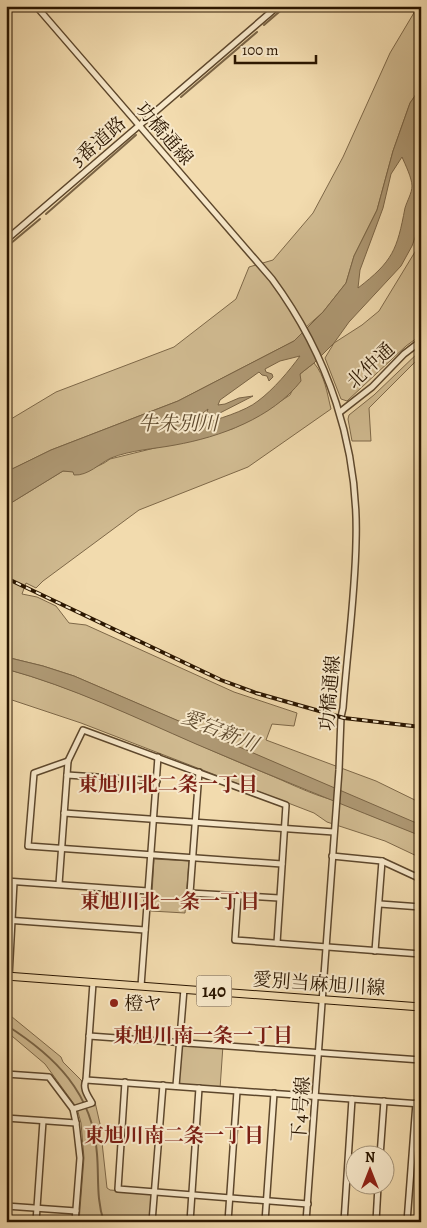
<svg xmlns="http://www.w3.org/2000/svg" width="427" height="1228" viewBox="0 0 427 1228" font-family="Alegreya,'Noto Serif JP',serif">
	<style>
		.green { fill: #d0ba90; stroke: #7e6848 }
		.water { fill: #ae9873; stroke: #7a6445; fill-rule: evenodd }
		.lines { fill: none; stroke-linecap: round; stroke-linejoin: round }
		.stream { stroke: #7a6445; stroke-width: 2 }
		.minor-casing { stroke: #5d472c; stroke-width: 8 }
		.major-casing { stroke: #2b1600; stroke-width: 9 }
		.minor { stroke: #f7e8ca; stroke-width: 5 }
		.major { stroke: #f2dbae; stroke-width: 7 }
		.rail-casing { stroke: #2b1600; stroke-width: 4 }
		.rail { stroke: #f7e8ca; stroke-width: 2; stroke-dasharray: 5.5; stroke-linecap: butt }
		.poi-dot { fill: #8f2418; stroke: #f7e8ca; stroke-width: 2 }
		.labels { text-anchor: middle; stroke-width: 4; stroke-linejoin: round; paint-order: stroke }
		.shield { fill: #f7e8ca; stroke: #68553d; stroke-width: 1 }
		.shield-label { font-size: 18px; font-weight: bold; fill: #2b1600 }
		.street-label { font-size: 19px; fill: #2b1600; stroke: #f7e8ca }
		.poi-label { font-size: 19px; fill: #2b1600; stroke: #f7e8ca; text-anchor: start }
		.water-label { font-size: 20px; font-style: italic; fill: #5f4a2e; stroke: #f7e8ca }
		.neighbourhood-label { font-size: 20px; font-weight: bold; fill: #7a1f14; stroke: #f7e8ca }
	</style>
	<rect width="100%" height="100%" fill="#f2dbae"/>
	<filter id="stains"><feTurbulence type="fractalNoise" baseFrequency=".004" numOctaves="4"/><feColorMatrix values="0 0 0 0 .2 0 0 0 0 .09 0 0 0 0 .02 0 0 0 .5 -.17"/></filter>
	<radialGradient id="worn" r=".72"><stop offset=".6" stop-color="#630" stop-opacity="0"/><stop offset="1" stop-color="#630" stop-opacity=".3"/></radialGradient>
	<g class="green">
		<polygon points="418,6 421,6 421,87 410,103 393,151 377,210 354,256 346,283 323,312 305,328 308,336 294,341 178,401 51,450 6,472 6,424 11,419 56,392 174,347 236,299 249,267 273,260 313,213 343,157 390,53"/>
		<polygon points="421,242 421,315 417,322 421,335 406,346 347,401 341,399 325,358 334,343 362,325 379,311"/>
		<polygon points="421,350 421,356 369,408 371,441 352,441 348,419 349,415 374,395"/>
		<path d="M314 363C325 376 327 393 331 409L248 467 139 510 43 581 36 588 26 583 22 594 37 597 56 606 69 623 86 625 234 692 297 713 294 726 272 724 266 740 376 781 421 803V858L385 841 327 822 314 813 81 723 6 698V669C95 693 180 739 265 773 287 782 310 794 333 800V788L74 676 43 666 6 657V506L63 471C78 472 98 469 110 459L232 429 258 416 290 395 300 374Z"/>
		<polygon points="154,859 189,861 185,913 151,911"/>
		<polygon points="6,1012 61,1057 63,1062 81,1080 95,1102 100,1124 107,1188 110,1190 150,1193 152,1195 150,1222 79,1222 84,1158 81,1123 77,1108 45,1064 6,1031"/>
		<polygon points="180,1042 223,1045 220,1089 176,1086"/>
	</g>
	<g class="water">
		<path d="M421 87V221L412 246 401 266 349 322 334 343 314 363 300 374 301 381C272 418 220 437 175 445 154 449 131 450 111 458 100 463 88 476 74 475L73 472 63 471 6 506V472L8 471 51 450 178 401 294 341 323 312 346 283 354 256 377 210 393 151 410 103ZM402 157C405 164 412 178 412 186 412 193 407 201 405 208 397 250 393 261 358 288L360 270 383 208 391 174ZM300 356C289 371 274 389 258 401 246 411 216 420 201 424L203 413 208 409 205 418 216 415 253 396 239 398 225 404 218 405 220 400 259 372 262 375 267 376 269 381 273 377 272 374 266 372 265 369 280 361Z"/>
		<path d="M6 657 43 666 74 676 414 822 421 825V836C346 806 271 776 196 744 134 717 72 687 6 669Z"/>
	</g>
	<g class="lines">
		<g class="stream">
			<polyline points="264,25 286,6"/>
			<polyline points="181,97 257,32"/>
			<polyline points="46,214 136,135"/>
			<polyline points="10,244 40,219"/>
			<path d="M6 1025C55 1056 93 1093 97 1154 99 1177 96 1199 104 1222"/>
		</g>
		<g class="minor-casing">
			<g id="minor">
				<path d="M36 6 272 279C328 355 359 446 356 542 355 597 347 653 343 708L341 717 339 770 306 1222"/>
				<polyline points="6,240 278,6"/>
				<polyline points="340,412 372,387 404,354 421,341"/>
				<polyline points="68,761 34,773 28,846 282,864"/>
				<polyline points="199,772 190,893 279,898"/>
				<polyline points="67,775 157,781"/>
				<polyline points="64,813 334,832"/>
				<polyline points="332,856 382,861 421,879"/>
				<polyline points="6,881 148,891"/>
				<polyline points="59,884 68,761 83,730 286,805 277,943"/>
				<polyline points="238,896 235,940 421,954"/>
				<polyline points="380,904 421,907"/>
				<polyline points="6,920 145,930"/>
				<polyline points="375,951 382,861"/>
				<polyline points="9,977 14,882"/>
				<polyline points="141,986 158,757"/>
				<polyline points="89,1036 421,1060"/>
				<polyline points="6,1074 49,1077 73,1109 76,1123 80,1158 75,1222"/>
				<polyline points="86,1080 421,1104"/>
				<polyline points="125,1082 118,1189 308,1204"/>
				<polyline points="176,1086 184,989"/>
				<path d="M73 1109 92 1103C88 1096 82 1088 86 1080L93 983"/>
				<polyline points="6,1118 76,1123"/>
				<polyline points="380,1156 384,1101"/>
				<polyline points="6,1206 76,1211"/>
				<polyline points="36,1222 43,1121"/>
				<polyline points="152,1222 163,1085"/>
				<polyline points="190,1222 199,1088"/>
				<polyline points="228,1222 237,1091"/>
				<polyline points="265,1222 274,1093"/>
				<polyline points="344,1222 352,1099"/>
				<polyline points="376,1222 378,1186"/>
				<polyline points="407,1222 416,1103"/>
			</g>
		</g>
		<g class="major-casing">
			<polyline id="major" points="6,976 421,1007"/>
		</g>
		<use href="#minor" class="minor"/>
		<use href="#major" class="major"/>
		<g class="rail-casing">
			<polyline id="rail" points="6,578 221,680 256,693 344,718 421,727"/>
		</g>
		<use href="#rail" class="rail"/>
	</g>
	<circle class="poi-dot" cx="114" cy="1003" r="5"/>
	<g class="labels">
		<rect class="shield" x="196.5" y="975.5" width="35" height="31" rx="4"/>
		<g class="shield-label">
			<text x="214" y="997">140</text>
		</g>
		<g class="street-label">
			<text transform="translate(165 133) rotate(49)" y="7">功橋通線</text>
			<text transform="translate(98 141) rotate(-41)" y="7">3番道路</text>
			<text transform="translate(370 365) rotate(-43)" y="7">北仲通</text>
			<text transform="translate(329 693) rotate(-85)" y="7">功橋通線</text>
			<text transform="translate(319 983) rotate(4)" y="7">愛別当麻旭川線</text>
			<text transform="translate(300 1109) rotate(-86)" y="7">下4号線</text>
		</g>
		<g class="poi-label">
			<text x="124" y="1010">橙ヤ</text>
		</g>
		<g class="water-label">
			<text x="178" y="430">牛朱別川</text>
			<text transform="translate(220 730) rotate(22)" y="7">愛宕新川</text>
		</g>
		<g class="neighbourhood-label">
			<text x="168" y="791">東旭川北二条一丁目</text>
			<text x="170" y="908">東旭川北一条一丁目</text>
			<text x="203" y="1042">東旭川南一条一丁目</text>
			<text x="174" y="1142">東旭川南二条一丁目</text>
		</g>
	</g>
	<rect width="427" height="1228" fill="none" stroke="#f2dbae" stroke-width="25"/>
	<rect x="8" y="8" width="412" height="1213" fill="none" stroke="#2b1600" stroke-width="2.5"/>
	<rect x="12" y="12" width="402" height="1203" fill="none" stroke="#2b1600"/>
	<g transform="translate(370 1170)"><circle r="24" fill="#f7e8ca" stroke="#a59479"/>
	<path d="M0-4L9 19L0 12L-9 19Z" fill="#8f2418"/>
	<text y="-8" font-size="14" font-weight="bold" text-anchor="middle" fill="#2b1600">N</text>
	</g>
	<path d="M235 55v8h81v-8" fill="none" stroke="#2b1600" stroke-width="2.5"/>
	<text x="242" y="55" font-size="15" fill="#2b1600" stroke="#f7e8ca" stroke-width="4" paint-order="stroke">100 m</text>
	<rect width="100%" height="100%" filter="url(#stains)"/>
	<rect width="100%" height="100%" fill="url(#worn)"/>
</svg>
